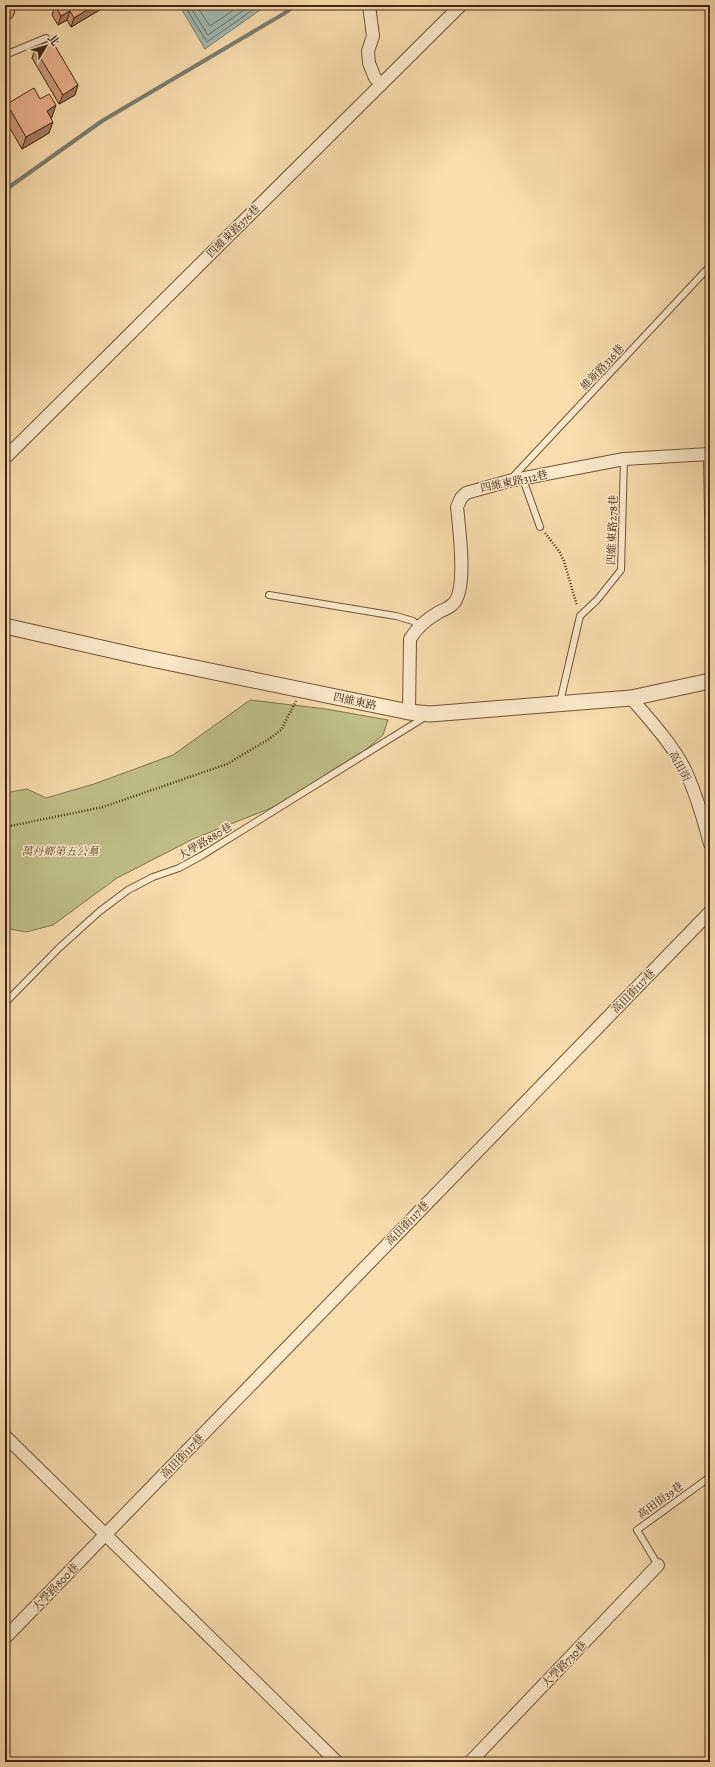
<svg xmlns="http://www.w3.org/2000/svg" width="715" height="1767" viewBox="0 0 715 1767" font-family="Alegreya,'Noto Serif TC',serif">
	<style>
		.green { fill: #c0c088; stroke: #80724c }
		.water { fill: #a0bab2; stroke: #7a7e72 }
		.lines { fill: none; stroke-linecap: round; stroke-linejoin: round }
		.shore { stroke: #706f62; stroke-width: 1 }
		.stream { stroke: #7a7e72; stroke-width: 4 }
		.service-casing { stroke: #6f5238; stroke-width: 8 }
		.minor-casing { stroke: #6f5238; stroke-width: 14 }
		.tertiary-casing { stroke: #6f5238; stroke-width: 17 }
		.primary-casing { stroke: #412411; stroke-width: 20 }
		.path { stroke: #412411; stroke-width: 2.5; stroke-dasharray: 1 2; stroke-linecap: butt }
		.service { stroke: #fbe9ca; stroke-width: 6 }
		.minor { stroke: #fbe9ca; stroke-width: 12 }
		.tertiary { stroke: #fbe9ca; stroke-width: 15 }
		.primary { stroke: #ecbe76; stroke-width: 18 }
		.wall { fill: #cc9a7a; stroke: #412411 }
		.shaded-wall { fill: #a67d63; stroke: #412411 }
		.building { fill: #edb38e; stroke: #412411 }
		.labels { text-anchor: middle; stroke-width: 3; stroke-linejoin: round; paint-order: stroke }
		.street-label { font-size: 11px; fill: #412411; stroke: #fbe9ca }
		.park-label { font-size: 11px; font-style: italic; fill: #614b2f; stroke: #fbe9ca }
	</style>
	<rect width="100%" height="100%" fill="#f9ddad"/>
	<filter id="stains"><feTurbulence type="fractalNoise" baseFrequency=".005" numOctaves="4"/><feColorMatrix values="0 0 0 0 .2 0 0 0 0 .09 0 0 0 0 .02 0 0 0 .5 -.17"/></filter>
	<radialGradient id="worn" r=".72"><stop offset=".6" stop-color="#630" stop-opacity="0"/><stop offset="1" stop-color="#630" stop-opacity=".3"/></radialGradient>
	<polygon class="green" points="250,700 326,709 388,720 383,735 343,769 271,808 193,839 117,878 53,925 26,932 5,928 5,793 27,789 46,798 94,784 173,755"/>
	<polygon class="water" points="179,5 267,5 205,49"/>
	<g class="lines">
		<g class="shore">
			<polyline points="184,5 207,42 260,5"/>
			<polyline points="189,5 208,35 251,5"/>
			<polyline points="196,5 210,26 241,5"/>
		</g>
		<polyline class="stream" points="5,190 102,121 285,13 296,5"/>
		<g class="service-casing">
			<g id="service">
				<polyline points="5,55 46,38"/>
				<polyline points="707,454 709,569"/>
				<polyline points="523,479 540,527"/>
				<polyline points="510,480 710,266"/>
				<polyline points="269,595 396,616 413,621 419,626"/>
				<polyline points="560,702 580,616 597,600 621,570 624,459"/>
				<polyline points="5,1003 59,948 100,911 128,890 153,877 179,868 201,856 425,717"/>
				<polyline points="658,1565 637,1530 710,1477"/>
			</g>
		</g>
		<g class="minor-casing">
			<g id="minor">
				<polyline points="369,5 373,36 368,51 369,63 375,78 381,84"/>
				<polyline points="5,458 461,5"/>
				<path d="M631 698C650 720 675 747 687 774 697 797 704 821 710 844"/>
				<path d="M409 712 410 639C417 627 427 619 439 612 443 610 449 608 453 604 468 590 459 528 457 507L461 498 466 493 509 481 624 459 710 454"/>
				<polyline points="5,1436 337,1762"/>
				<polyline points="5,1638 710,912"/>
				<polyline points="470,1762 658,1565"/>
			</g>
		</g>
		<g class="tertiary-casing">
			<polyline id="tertiary" points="5,626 137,656 409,712 430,714 631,698 710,681"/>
		</g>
		<g class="primary-casing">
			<polyline id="primary" points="5,11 6,5"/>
		</g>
		<g class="path">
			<polyline points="545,533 559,551 564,561 577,606"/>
			<polyline points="5,827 103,807 227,764 269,739 281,730 296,701"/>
		</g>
		<use href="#service" class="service"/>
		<use href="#minor" class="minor"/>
		<use href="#tertiary" class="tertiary"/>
		<use href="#primary" class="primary"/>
	</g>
	<g class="wall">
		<polygon points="55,6 103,8 71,27 67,20 58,25 52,15"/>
		<polygon points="35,49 75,95 59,104 32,58"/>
		<polygon points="7,104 52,117 51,118 49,133 22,149 5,120 5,109"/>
	</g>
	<g class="shaded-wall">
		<polygon points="95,5 104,5 103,8 71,27 74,18"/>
		<polygon points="70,11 67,20 58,25 61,16"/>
		<polygon points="78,85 75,95 59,104 63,95"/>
		<polygon points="56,105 52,117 42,122 47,111"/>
		<polygon points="53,122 49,133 22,149 26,137"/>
	</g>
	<g class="building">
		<polygon points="57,5 95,5 74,18 70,11 61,16 55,6"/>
		<polygon points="51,39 78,85 63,95 35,49"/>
		<polygon points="34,88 40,99 49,94 56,105 47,111 53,122 26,137 7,104"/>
	</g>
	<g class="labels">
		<g class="street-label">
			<text transform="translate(233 231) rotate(-45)" y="4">四維東路376巷</text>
			<text transform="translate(602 367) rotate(-47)" y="4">維新路316巷</text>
			<text transform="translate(514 481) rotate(-12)" y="4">四維東路312巷</text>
			<text transform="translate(612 530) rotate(-88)" y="4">四維東路278巷</text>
			<text transform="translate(355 701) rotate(12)" y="4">四維東路</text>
			<text transform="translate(680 766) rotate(61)" y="4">高田街</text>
			<text transform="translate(205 841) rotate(-31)" y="4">大學路880巷</text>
			<text transform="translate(633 991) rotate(-46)" y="4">高田街117巷</text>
			<text transform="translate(407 1223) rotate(-46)" y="4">高田街117巷</text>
			<text transform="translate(182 1456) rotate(-46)" y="4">高田街117巷</text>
			<text transform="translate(660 1500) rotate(-36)" y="4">高田街39巷</text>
			<text transform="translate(55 1587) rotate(-46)" y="4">大學路800巷</text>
			<text transform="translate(564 1664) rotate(-46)" y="4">大學路730巷</text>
		</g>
		<g class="park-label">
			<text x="60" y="855">萬丹鄉第五公墓</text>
		</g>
	</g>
	<rect width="715" height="1767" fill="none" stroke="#f9ddad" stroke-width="20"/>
	<rect x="6" y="6" width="703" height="1755" fill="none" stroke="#412411" stroke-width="2"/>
	<rect x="10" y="10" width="695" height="1747" fill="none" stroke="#412411"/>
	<g transform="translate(46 46) rotate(52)" stroke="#fbe9ca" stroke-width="3" paint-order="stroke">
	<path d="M0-3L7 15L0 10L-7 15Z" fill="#412411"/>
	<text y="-6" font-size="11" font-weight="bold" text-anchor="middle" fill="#412411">北</text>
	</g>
	<rect width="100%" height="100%" filter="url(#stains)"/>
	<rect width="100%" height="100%" fill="url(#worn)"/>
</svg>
